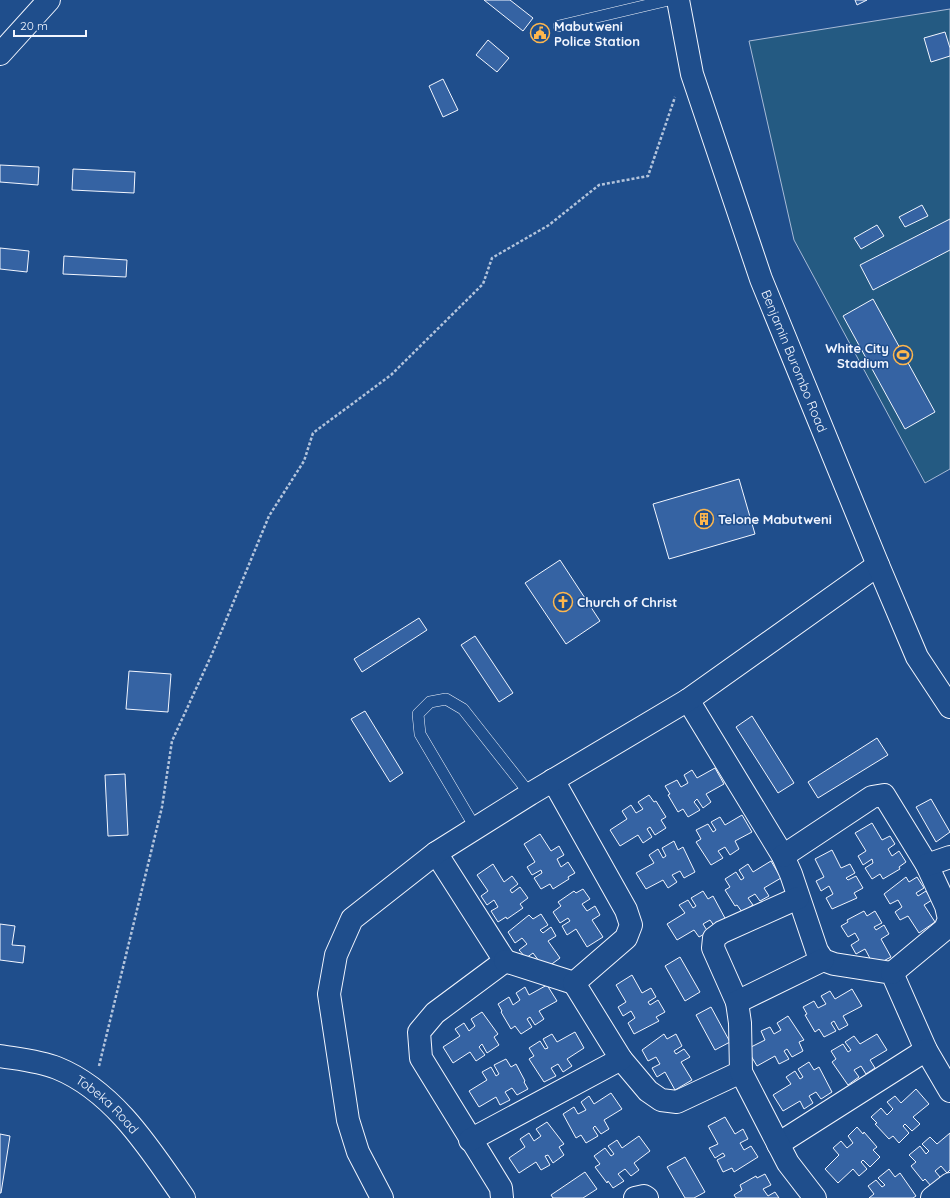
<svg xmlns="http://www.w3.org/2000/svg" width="950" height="1198" viewBox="0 0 950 1198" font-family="Quicksand,sans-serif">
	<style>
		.green { fill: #245a82; stroke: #a8bbd7 }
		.building { fill: #3563a3; stroke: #f2f6ff }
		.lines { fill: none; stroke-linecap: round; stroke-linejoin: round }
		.lane-casing { stroke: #f2f6ff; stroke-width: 12 }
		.street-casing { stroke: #f2f6ff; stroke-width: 24 }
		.secondary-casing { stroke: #f2f6ff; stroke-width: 24 }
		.path { stroke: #b3c4dc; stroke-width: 2.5; stroke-dasharray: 3 2; stroke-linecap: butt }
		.lane { stroke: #1f4e8c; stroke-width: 11 }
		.street { stroke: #1f4e8c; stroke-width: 22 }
		.secondary { stroke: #1f4e8c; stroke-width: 22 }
		.labels { text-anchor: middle; stroke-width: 3; stroke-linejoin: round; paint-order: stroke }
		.poi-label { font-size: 13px; font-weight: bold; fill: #f2f6ff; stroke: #1f4e8c; text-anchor: start }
		.street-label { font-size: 13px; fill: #f2f6ff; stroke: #1f4e8c }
	</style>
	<rect width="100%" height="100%" fill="#1f4e8c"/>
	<polygon class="green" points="950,9 950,469 925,483 794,240 749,41"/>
	<g class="building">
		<polygon points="484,0 510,0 533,18 523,31"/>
		<polygon points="855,0 867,0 857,5"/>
		<polygon points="945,32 950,48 950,56 931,62 924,38"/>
		<polygon points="488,40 509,58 497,72 476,55"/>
		<polygon points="443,79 458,110 443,117 429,86"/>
		<polygon points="0,165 39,167 38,185 0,182"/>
		<polygon points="73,169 135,172 134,193 72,190"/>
		<polygon points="922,205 928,216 905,227 899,217"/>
		<polygon points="950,219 950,250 873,290 860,265"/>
		<polygon points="877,225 884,236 861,249 854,238"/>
		<polygon points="0,248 29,251 27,272 0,269"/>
		<polygon points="64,256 127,260 126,277 63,274"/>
		<polygon points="873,299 935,412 905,429 843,316"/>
		<polygon points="739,479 755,534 669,559 653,504"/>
		<polygon points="560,560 600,621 566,644 525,583"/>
		<polygon points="419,618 427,630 362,672 354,659"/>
		<polygon points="475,636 513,693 499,702 461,645"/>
		<polygon points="129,671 171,674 168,712 126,709"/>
		<polygon points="365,711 403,773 390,782 351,719"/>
		<polygon points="752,716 794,783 778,793 736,727"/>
		<polygon points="877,738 888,755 818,798 808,782"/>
		<polygon points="715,768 724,784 706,794 711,802 703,808 697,799 694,802 700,810 688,817 683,809 678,812 668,795 670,794 665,786 677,780 681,787 688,783 684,775 692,770 697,778"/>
		<polygon points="125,774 128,835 108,836 105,775"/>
		<polygon points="649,795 654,802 656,801 666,817 661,820 666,828 655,835 650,827 647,829 652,837 643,843 638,835 620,846 610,830 627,819 622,811 631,805 636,813 643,809 638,802"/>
		<polygon points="931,799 950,832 936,842 916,807"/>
		<polygon points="742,815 752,832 735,841 739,849 730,855 725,847 718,851 723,858 711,865 696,842 701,839 696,830 708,824 713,832 716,830 711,822 720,817 725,825"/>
		<polygon points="872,823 882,840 890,836 895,844 888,849 892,856 899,851 906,862 899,867 900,869 883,879 880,874 872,879 865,868 873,863 872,859 863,865 858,856 866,851 855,833"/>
		<polygon points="540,834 551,851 559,846 564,855 557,859 561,867 568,862 575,873 568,877 569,879 553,889 550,884 541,889 534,878 542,873 541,870 532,875 527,867 535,862 524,844"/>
		<polygon points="674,841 678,850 683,847 695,872 684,878 680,871 672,875 677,882 668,888 663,880 646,889 636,873 654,863 649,855 658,849 663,858 666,856 662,848"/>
		<polygon points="832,850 841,868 850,864 855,873 846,878 848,880 856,876 863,888 854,893 857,898 832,909 826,898 833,894 829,886 821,891 816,881 824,877 815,859"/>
		<polygon points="771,861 781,878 764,888 769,896 760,901 755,894 748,898 753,905 742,912 737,905 735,906 725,890 730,887 725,879 736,872 741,880 744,878 739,870 748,864 753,872"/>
		<polygon points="493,864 504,882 512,876 518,884 510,890 512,893 520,887 528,898 520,904 523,908 507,919 506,917 498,922 491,911 498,907 494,900 487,905 481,896 488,891 477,875"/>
		<polygon points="906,877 909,882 917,877 924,888 916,893 918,896 926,891 932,900 924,905 935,922 919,933 908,916 900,920 895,912 902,907 898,900 890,904 884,894"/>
		<polygon points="583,889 590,899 582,904 587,911 595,906 600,915 592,920 603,937 587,947 576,929 567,935 562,926 570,921 568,918 560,923 553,912 561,906 558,902 574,891 576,893"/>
		<polygon points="703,891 708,899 713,896 726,920 715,927 710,920 703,924 708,932 699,937 694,930 677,940 667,924 685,913 679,905 688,900 693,908 696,906 691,898"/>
		<polygon points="864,911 867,916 875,911 882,923 874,927 876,930 884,925 889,934 881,939 891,957 874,966 865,949 856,954 851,945 859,940 855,933 848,937 841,926 848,922 847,920"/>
		<polygon points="541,914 548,925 540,930 543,933 551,927 556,936 548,941 560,958 545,969 533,953 526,958 519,950 527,944 522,938 515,943 508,932 529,915 533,919"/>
		<polygon points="0,924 15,926 12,945 25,946 23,963 0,960"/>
		<polygon points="680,957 700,992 685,1001 665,966"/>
		<polygon points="632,975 642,993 651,988 656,997 648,1002 650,1005 658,1000 665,1012 656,1017 659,1021 634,1034 628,1023 635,1018 631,1011 623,1016 618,1007 626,1002 616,985"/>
		<polygon points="547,985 557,1001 539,1011 544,1019 535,1025 530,1017 527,1019 532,1027 521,1034 515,1026 511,1029 501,1012 502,1011 498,1004 509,997 513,1005 520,1000 516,993 525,987 529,995"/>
		<polygon points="852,989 862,1006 843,1016 848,1025 839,1030 834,1021 831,1023 836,1031 824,1037 819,1029 815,1032 805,1015 807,1014 803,1007 814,1001 818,1008 826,1004 821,996 830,991 835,999"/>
		<polygon points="711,1007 730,1042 715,1050 696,1015"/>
		<polygon points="482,1012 498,1034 494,1037 499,1045 487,1053 482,1044 479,1047 485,1055 476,1061 470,1052 453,1063 443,1047 460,1036 455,1029 464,1023 469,1031 475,1026 471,1019"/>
		<polygon points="788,1016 804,1040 799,1042 803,1051 792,1057 787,1049 784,1051 789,1059 779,1064 775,1056 757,1066 747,1049 765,1040 761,1031 770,1027 774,1034 781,1030 777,1023"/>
		<polygon points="575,1032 584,1048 567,1059 572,1066 563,1072 558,1064 551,1068 556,1076 544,1082 529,1059 534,1056 529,1048 540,1041 545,1049 548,1048 543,1039 552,1034 557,1042"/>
		<polygon points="664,1034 667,1039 676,1034 682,1046 674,1051 676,1054 684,1049 690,1057 681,1062 692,1080 675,1090 665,1072 657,1077 652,1068 660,1064 656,1057 648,1061 642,1050"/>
		<polygon points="877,1034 887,1050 870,1060 875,1068 866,1074 861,1066 854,1070 859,1077 848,1085 832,1062 836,1059 831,1051 843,1044 848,1052 851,1050 845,1042 854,1036 860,1044"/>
		<polygon points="506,1059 511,1067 516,1064 525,1081 524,1082 528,1089 517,1095 512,1088 505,1092 510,1100 500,1105 496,1097 479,1107 469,1091 487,1080 482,1072 491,1067 496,1076 499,1074 494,1065"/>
		<polygon points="809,1062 814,1070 819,1067 832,1092 821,1099 816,1092 809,1096 813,1103 804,1109 800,1101 783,1111 773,1095 791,1084 786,1077 795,1071 800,1079 803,1077 798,1069"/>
		<polygon points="916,1089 929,1104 913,1117 920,1124 912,1131 905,1124 903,1126 909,1133 899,1143 893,1136 889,1139 875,1124 877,1123 871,1117 881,1108 887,1115 893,1109 887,1102 895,1096 901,1103"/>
		<polygon points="611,1093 622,1109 604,1120 609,1129 601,1134 595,1126 593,1128 598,1136 586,1143 581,1135 576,1138 563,1114 574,1107 578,1114 586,1110 581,1102 589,1096 594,1104"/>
		<polygon points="725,1117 735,1134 743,1129 748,1139 740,1143 744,1150 751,1146 758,1157 734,1172 732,1168 723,1172 717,1160 725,1156 723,1153 715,1158 709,1148 718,1144 708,1126"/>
		<polygon points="547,1122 564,1144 559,1147 564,1155 553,1163 548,1155 545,1156 550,1165 541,1170 536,1162 519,1173 509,1158 525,1147 520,1139 529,1133 534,1141 541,1136 536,1129"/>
		<polygon points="857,1127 863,1134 864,1132 877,1147 873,1150 880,1157 870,1167 863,1160 861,1162 867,1169 859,1176 853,1169 838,1183 825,1169 839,1155 833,1148 841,1141 847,1148 853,1143 848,1136"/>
		<polygon points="950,1133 950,1170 947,1173 941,1166 935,1171 940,1177 931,1186 925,1179 923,1181 911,1166 916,1162 909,1155 920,1146 926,1154 929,1151 922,1144 930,1137 937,1144"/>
		<polygon points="0,1134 10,1136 1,1193 0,1193"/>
		<polygon points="639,1136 650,1151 634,1163 639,1170 631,1176 625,1169 618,1174 624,1181 613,1188 608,1181 607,1183 595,1167 600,1164 594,1156 605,1148 611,1156 614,1154 608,1146 617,1140 622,1148"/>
		<polygon points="685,1157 705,1192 694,1198 685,1198 667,1167"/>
		<polygon points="889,1169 895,1177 900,1173 916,1196 913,1198 869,1198 874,1194 868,1186 876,1180 882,1187 885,1185 878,1178"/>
		<polygon points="585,1172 597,1189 583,1198 553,1198 551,1195"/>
		<polygon points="765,1174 771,1185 763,1189 768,1196 775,1192 779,1198 736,1198 734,1195 742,1190 740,1185 756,1176 757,1178"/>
	</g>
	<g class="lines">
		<g class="lane-casing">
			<g id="lane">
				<polyline points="559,26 669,0"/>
				<polyline points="476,829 420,734 418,714 430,702 446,699 463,709 530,794"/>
			</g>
		</g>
		<g class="street-casing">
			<g id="street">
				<polyline points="0,54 49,0"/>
				<polyline points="688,700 783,856 791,874 817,951 823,960 834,964 892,973 926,1050 950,1091"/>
				<polyline points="436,853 505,961 435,1013 419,1032 421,1058 501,1188 502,1198"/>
				<polyline points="783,856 872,797 884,795 927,865 946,906 949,919 945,929 892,973"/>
				<polyline points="927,865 950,857"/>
				<polyline points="505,961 574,983"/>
				<polyline points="737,1002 713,948 714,938 722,932 798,898"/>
				<path id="s1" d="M0 1056C18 1059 40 1061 57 1068 114 1091 150 1149 184 1198"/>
				<polyline points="621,1059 648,1091 661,1100 677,1102 741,1072"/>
				<polyline points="470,1140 621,1059 574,983 626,938 631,925 626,910 553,780"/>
				<polyline points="778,1144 926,1050"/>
				<polyline points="382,1198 358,1152 348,1120 329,994 336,955 352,919 436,853 530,794 688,700 878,565"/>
				<polyline points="635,1198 644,1196 647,1198"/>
				<polyline points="815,1198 788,1163 741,1072 740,1023 737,1002 823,960"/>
				<polyline points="932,1198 950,1184"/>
			</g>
		</g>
		<g class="secondary-casing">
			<g id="secondary">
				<path id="s2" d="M678 0 692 74 761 279 878 565 917 657 950 707"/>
			</g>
		</g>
		<polyline class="path" points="99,1066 162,807 172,741 212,654 269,516 304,461 313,433 391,375 483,284 492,258 549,225 599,185 648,176 675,97"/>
		<use href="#lane" class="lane"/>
		<use href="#street" class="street"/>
		<use href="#secondary" class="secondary"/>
	</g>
	<defs>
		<g id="civic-ring" transform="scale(1)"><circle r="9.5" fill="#1f4e8c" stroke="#ffb74d" stroke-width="1.5"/><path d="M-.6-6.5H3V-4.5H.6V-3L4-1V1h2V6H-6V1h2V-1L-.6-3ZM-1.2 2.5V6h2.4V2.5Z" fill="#ffb74d"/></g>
		<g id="stadium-ring" transform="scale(1)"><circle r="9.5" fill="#1f4e8c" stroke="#ffb74d" stroke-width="1.5"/><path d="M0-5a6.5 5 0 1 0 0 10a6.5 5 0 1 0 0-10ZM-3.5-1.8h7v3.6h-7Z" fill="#ffb74d"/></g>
		<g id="building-ring" transform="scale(1)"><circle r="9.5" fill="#1f4e8c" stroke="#ffb74d" stroke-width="1.5"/><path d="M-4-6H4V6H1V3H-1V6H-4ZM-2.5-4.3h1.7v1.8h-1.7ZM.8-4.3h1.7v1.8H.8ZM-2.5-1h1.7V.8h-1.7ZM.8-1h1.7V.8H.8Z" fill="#ffb74d"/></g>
		<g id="church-ring" transform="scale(1)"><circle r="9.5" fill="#1f4e8c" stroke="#ffb74d" stroke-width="1.5"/><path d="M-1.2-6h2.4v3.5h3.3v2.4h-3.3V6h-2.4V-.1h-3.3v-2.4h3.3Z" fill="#ffb74d"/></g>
	</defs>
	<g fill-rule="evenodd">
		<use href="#civic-ring" x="540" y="33"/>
		<use href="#stadium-ring" x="903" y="355"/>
		<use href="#building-ring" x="704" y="519"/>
		<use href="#church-ring" x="563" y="602"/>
	</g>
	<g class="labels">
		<g class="poi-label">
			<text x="554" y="31">Mabutweni<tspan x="554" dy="15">Police Station</tspan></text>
			<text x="889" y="353" text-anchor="end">White City<tspan x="889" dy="15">Stadium</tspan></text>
			<text x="718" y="524">Telone Mabutweni</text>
			<text x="577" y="607">Church of Christ</text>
		</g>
		<g class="street-label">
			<text dy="5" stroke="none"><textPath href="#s2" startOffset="380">Benjamin Burombo Road</textPath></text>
			<text dy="5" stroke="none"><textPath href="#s1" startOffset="121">Tobeka Road</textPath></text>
		</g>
	</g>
	<path d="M14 30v6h72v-6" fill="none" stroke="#f2f6ff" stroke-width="2"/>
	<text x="20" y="30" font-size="12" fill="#f2f6ff" stroke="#1f4e8c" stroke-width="3" paint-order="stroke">20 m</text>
</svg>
